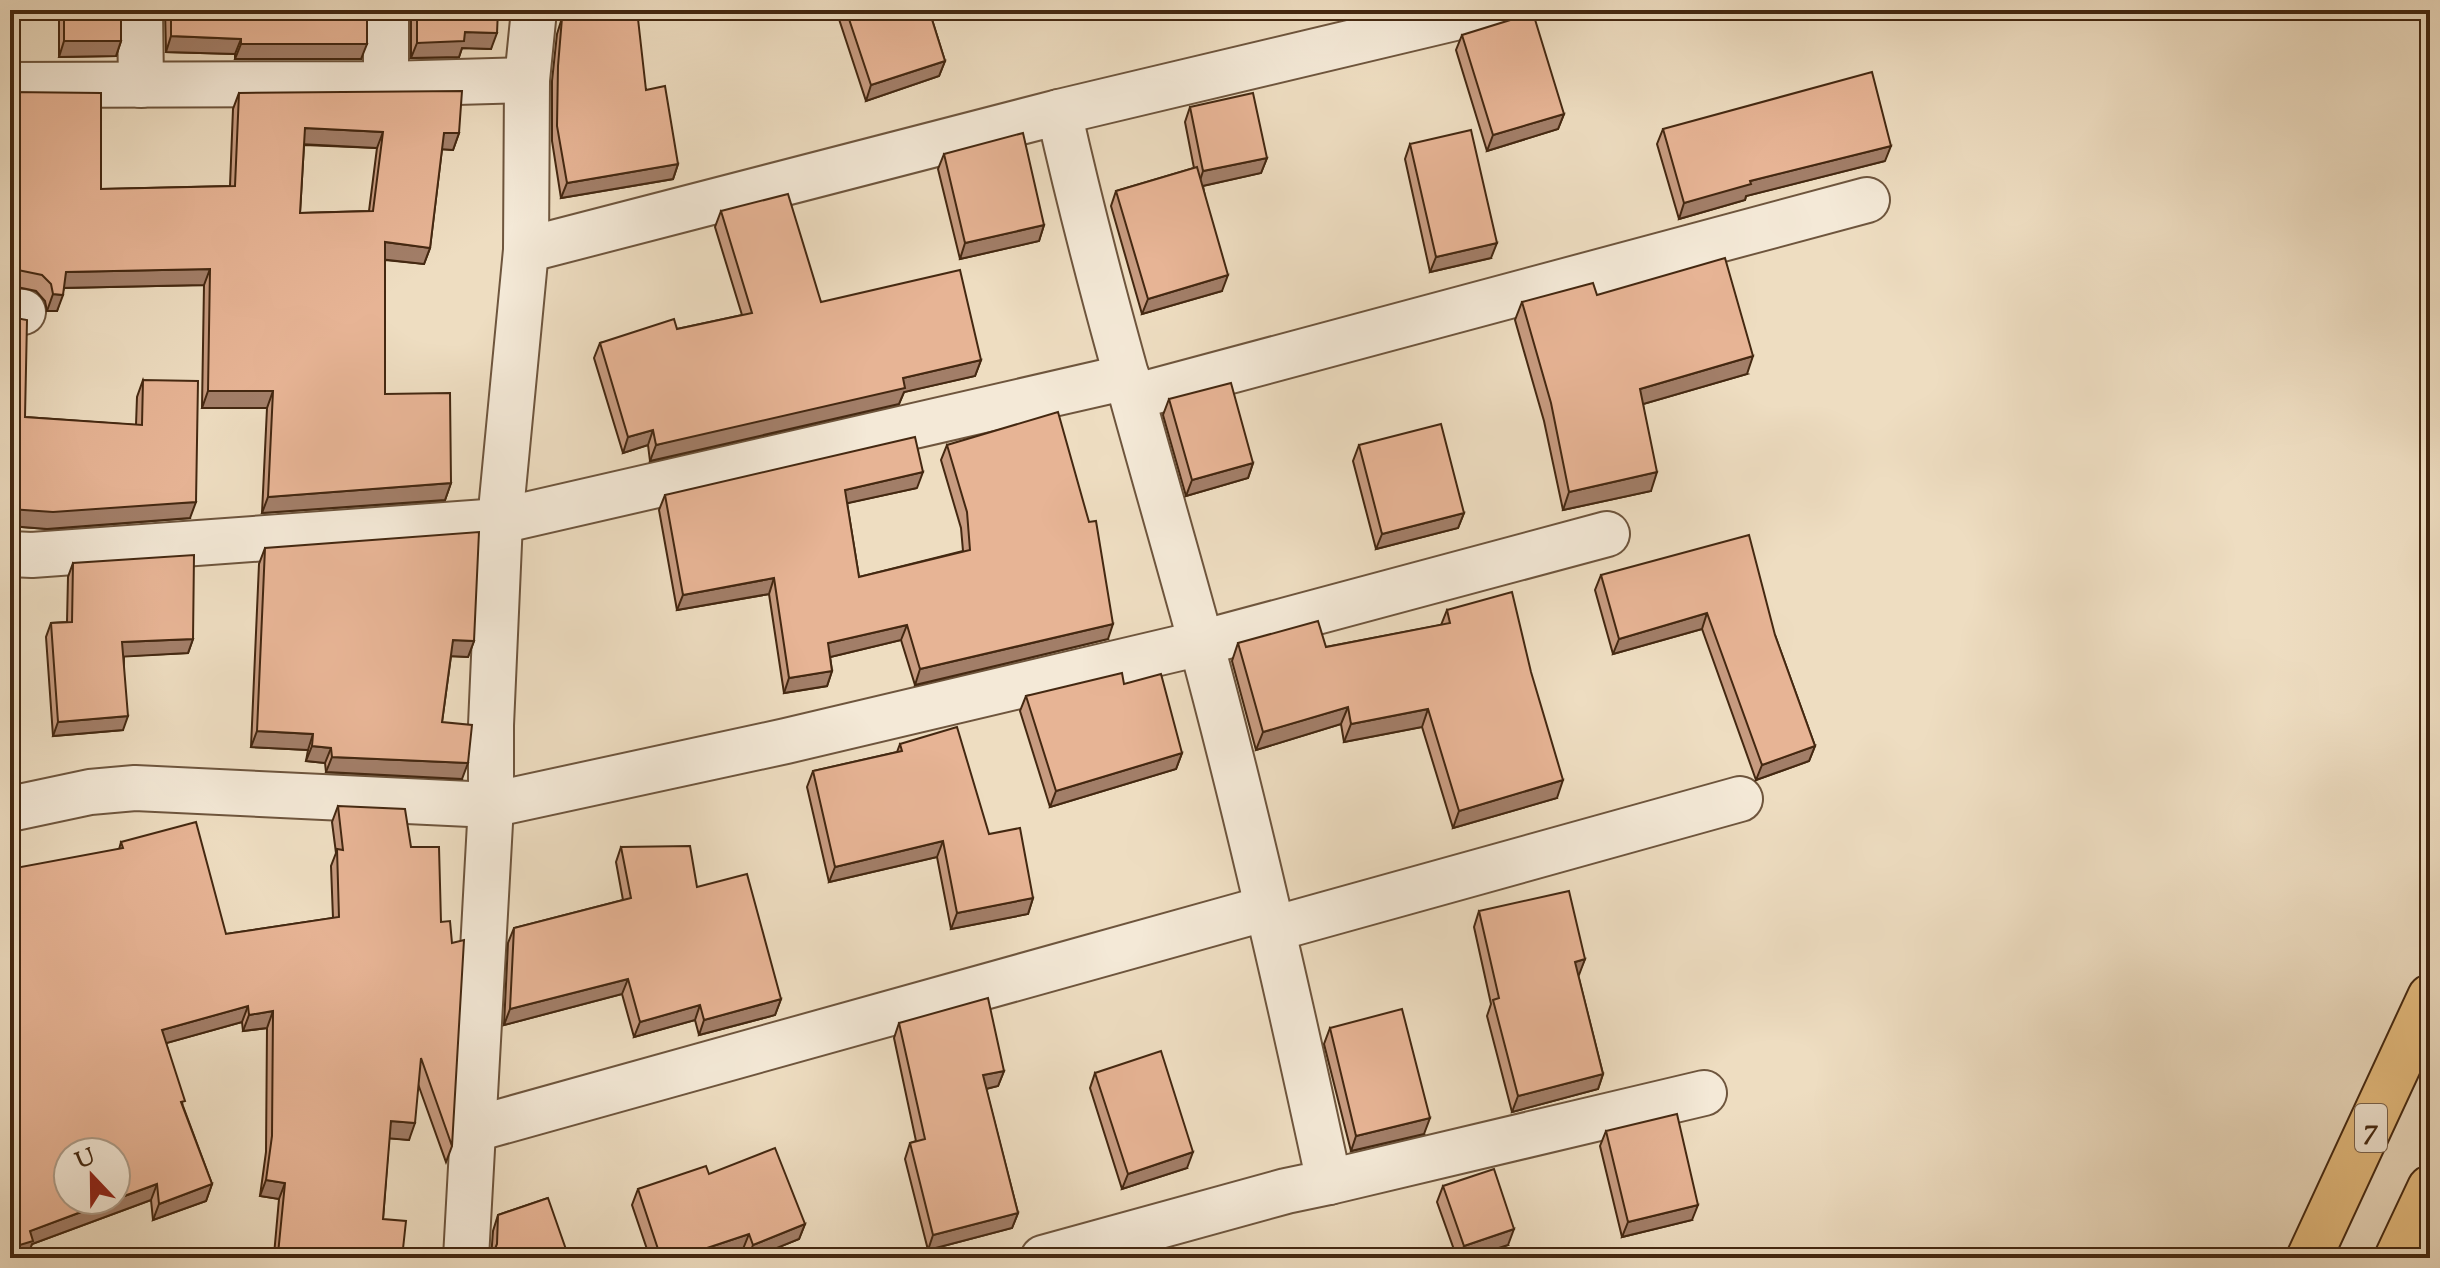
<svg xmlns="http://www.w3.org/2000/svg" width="2440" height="1268" viewBox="0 0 2440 1268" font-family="'Sorts Mill Goudy',serif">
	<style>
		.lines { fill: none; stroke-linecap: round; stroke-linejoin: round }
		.minor-casing { stroke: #6e553d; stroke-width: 48 }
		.trunk-casing { stroke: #442811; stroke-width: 48 }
		.minor { stroke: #f4e9d7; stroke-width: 44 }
		.trunk { stroke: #e7be80; stroke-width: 44 }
		.wall { fill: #c79b80; stroke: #442811; stroke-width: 2; fill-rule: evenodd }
		.shaded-wall { fill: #a27e68; stroke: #442811; stroke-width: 2 }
		.building { fill: #e7b495; stroke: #442811; stroke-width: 2; fill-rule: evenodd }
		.labels { text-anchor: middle; stroke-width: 6; stroke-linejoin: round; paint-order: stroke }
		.shield { fill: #f4e9d7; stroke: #79624c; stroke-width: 2 }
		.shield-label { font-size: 28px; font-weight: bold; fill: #442811 }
	</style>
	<rect width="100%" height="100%" fill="#eeddc1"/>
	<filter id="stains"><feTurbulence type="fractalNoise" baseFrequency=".0025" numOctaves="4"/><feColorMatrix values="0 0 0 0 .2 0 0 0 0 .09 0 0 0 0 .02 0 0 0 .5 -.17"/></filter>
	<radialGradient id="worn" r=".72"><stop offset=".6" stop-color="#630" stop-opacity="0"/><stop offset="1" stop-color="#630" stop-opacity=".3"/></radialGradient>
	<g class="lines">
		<g class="minor-casing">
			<g id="minor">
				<polyline points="140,10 141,85"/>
				<polyline points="386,10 386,84"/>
				<polyline points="10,85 386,84 527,80"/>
				<polyline points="1059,112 1488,10"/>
				<path d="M526 250 1059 112C1099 290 1152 464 1200 639 1249 819 1290 1001 1329 1182L1286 1191 1043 1258"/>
				<polyline points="10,311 23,312"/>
				<polyline points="1133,397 1867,200"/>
				<polyline points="10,554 32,555 500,521 1127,377"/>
				<polyline points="10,809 90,792 135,788 491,805 786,741 1201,643 1607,534"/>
				<polyline points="1273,929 1740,799"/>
				<polyline points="475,1129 1267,908"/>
				<polyline points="1329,1182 1704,1093"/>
				<polyline points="466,1258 491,805 491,725 500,521 526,250 527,80 534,10"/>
			</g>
		</g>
		<g class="trunk-casing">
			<g id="trunk">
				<polyline points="2309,1258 2430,997"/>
				<polyline points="2397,1258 2430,1188"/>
			</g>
		</g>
		<use href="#minor" class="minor"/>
		<use href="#trunk" class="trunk"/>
	</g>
	<g class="wall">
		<polygon points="59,10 121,10 121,41 116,56 59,57"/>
		<polygon points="165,10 367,10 361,59 235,59 235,54 166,52"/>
		<polygon points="411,10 498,10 491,49 462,48 459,57 411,58"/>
		<polygon points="836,10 929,10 945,61 939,76 866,101"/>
		<polygon points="562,18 646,90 678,164 673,179 561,198 552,141 552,81 557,34"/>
		<polygon points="1462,35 1564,114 1558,129 1487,151 1456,50"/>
		<path d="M10 92 101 189 230 186 233 109 239 93 459 133 453 150 442 149 430 248 424 264 385 260V394L451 483 445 500 262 513 267 408H202L204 285 64 288 57 311H47L45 301 36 291 12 286ZM304 145 377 148 369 211 300 213Z"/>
		<polygon points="1190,107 1267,158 1261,173 1203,186 1222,291 1142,314 1111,206 1116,191 1194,168 1185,122"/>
		<polygon points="1663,129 1885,161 1746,196 1745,200 1679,219 1657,144"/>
		<polygon points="1410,144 1491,258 1430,272 1405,159"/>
		<polygon points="944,154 1044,225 1039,241 960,259 938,169"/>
		<polygon points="721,211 821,302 981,360 975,376 904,392 899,404 650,461 648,445 623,453 594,358 600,343 677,329 742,315 715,227"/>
		<polygon points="1522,302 1747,374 1643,404 1651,491 1563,510 1544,421 1515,320"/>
		<polygon points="10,317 25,417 136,425 137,397 143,380 190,518 47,529 10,526"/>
		<polygon points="1169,399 1253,463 1248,478 1186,496 1163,415"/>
		<polygon points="947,445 1108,639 915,685 901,640 830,657 832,671 827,686 784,693 769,594 677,610 659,510 665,495 917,488 847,503 859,577 963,551 961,528 941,460"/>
		<polygon points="1359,445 1464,513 1458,528 1376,549 1353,461"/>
		<polygon points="265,548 474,641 468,657 451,656 442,722 462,779 326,772 325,763 306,761 308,750 251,747 259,564"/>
		<polygon points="73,563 193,639 188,653 124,656 123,730 53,736 46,637 51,623 67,622 68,577"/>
		<polygon points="1601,575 1775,635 1815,746 1809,761 1756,780 1702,629 1613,654 1595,590"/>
		<polygon points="1447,610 1557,798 1453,828 1422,727 1344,742 1341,724 1256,750 1232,661 1238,643 1326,647 1441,625"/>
		<polygon points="1124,684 1182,753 1176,769 1050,807 1020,711 1026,696"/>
		<polygon points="900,744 989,834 1033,898 1028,914 951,929 937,857 829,882 807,787 813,771 897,752"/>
		<polygon points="338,806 411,847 441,922 452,1146 446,1162 418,1084 409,1140 389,1138 383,1219 402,1258 274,1255 279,1199 260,1196 266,1152 267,1028 243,1031 242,1022 166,1043 183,1106 212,1184 206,1201 153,1220 151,1200 32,1244 27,1257 10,1258 121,842 226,934 333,918 331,866 336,853 332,822"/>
		<polygon points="621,847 697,887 781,999 775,1015 699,1035 695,1020 634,1037 622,994 504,1025 508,943 514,928 623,900 616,862"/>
		<polygon points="1479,911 1585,959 1578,975 1603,1074 1598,1089 1512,1112 1487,1016 1491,1004 1474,927"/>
		<polygon points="899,1023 1004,1071 998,1086 986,1089 1018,1213 1012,1228 928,1250 905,1159 910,1143 916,1141 894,1038"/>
		<polygon points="1330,1028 1424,1134 1351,1151 1324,1044"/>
		<polygon points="1095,1073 1187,1168 1122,1189 1090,1088"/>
		<polygon points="1606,1131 1692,1220 1622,1237 1600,1146"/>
		<polygon points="709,1174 805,1224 799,1239 752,1258 747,1258 743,1249 717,1258 650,1258 632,1205 638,1189"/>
		<polygon points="1443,1186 1508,1245 1468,1258 1457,1258 1437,1202"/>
		<polygon points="548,1198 491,1258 493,1231 498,1215"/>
	</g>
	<g class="shaded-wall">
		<polygon points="1198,10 1223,10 1196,16"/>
		<polygon points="465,32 497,33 491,49 462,48 459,57 411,58 417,43"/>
		<polygon points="171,36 241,39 235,54 166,52"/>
		<polygon points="64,41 121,41 116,56 59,57"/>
		<polygon points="241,44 367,44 361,59 235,59"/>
		<polygon points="945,61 939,76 866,101 871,85"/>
		<polygon points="1564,114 1558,129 1487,151 1493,135"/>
		<polygon points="305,128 383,132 377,148 299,144"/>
		<polygon points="444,133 459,133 453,150 438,149"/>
		<polygon points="1891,146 1885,161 1746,196 1745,200 1679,219 1684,203 1750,181"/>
		<polygon points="1267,158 1261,173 1198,187 1203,171"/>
		<polygon points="678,164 673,179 561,198 567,183"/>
		<polygon points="1044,225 1039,241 960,259 965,243"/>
		<polygon points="385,242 430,248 424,264 379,259"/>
		<polygon points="1497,243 1491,258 1430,272 1436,257"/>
		<polygon points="210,269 204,285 60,288 66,272"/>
		<polygon points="18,270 12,286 10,286 10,271"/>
		<polygon points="1228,275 1222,291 1142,314 1148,299"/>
		<polygon points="53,294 63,295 57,311 47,311"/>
		<polygon points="1753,356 1747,374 1633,407 1640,389"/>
		<polygon points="981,360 975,376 904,392 899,404 650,461 656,445 903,378"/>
		<polygon points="208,391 273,391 267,408 202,408"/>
		<polygon points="653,430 648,445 623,453 628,437"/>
		<polygon points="1253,463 1248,478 1186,496 1192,480"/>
		<polygon points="923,472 917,488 839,505 845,490"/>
		<polygon points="1657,472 1651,491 1563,510 1569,492"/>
		<polygon points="451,483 445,500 262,513 268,497"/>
		<polygon points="196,502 190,518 47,529 10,526 10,509"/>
		<polygon points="1464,513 1458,528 1376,549 1382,534"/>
		<polygon points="774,578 769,594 677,610 683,595"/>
		<polygon points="1707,613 1702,629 1613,654 1619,639"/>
		<polygon points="1113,624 1108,639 915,685 920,669"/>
		<polygon points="907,625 901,640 822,659 828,643"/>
		<polygon points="193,639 188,653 117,657 122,642"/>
		<polygon points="453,640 474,641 468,657 448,656"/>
		<polygon points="832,671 827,686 784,693 789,678"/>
		<polygon points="1348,707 1341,724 1256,750 1263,732"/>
		<polygon points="1428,709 1422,727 1344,742 1351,724"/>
		<polygon points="128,716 123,730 53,736 58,722"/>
		<polygon points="257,731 313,734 308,750 251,747"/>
		<polygon points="312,746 331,748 325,763 306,761"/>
		<polygon points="1815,746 1809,761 1756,780 1762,765"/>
		<polygon points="1182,753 1176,769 1050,807 1056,791"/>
		<polygon points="332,757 468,763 462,779 326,772"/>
		<polygon points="1563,780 1557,798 1453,828 1459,811"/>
		<polygon points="943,841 937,857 829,882 835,867"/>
		<polygon points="1033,898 1028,914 951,929 957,913"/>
		<polygon points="1585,959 1579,975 1569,977 1575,962"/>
		<polygon points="628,979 622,994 504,1025 510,1009"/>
		<polygon points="781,999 775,1015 699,1035 704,1020"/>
		<polygon points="700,1005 695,1020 634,1037 640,1022"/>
		<polygon points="248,1006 242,1022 156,1046 162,1030"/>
		<polygon points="273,1011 267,1028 243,1031 249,1015"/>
		<polygon points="1004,1071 998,1086 977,1091 983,1075"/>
		<polygon points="1603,1074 1598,1089 1512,1112 1518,1096"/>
		<polygon points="1430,1118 1424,1134 1351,1151 1356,1136"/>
		<polygon points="391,1121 415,1123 409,1140 385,1138"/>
		<polygon points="1193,1152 1187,1168 1122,1189 1128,1174"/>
		<polygon points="266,1180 285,1183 279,1199 260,1196"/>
		<polygon points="157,1184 151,1200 32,1244 27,1257 10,1258 10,1248 30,1231"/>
		<polygon points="212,1184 206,1201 153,1220 159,1204"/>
		<polygon points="1698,1205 1692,1220 1622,1237 1628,1222"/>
		<polygon points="1018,1213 1012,1228 928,1250 933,1235"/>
		<polygon points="805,1224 799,1239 752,1258 748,1258 753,1245"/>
		<polygon points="1514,1229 1508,1245 1468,1258 1459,1258 1464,1246"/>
		<polygon points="749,1234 743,1249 717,1258 677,1258"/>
	</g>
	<g class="building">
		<rect x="64" y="10" width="57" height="31"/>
		<polygon points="171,10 367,10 367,44 241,44 241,39 171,36"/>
		<polygon points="417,10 498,10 497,33 465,32 464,41 417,43"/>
		<polygon points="633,10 637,10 646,90 665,86 678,164 567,183 557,126 558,66 562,18"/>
		<polygon points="846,10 929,10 945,61 871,85"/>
		<polygon points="1533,13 1564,114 1493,135 1462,35"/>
		<polygon points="1872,72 1891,146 1750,181 1751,184 1684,203 1663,129"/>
		<path d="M462 91 459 133H444L430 248 385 242V394L450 393 451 483 268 497 273 391H208L210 269 66 272 63 295 53 294 51 284 42 275 18 270 10 271V92L101 93V189L235 186 239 93ZM305 128 383 132 373 211 300 213Z"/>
		<polygon points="1253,93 1267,158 1203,171 1190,107"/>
		<polygon points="1471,130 1497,243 1436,257 1410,144"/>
		<polygon points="1023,133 1044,225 965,243 944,154"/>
		<polygon points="1197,167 1228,275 1148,299 1116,191"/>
		<polygon points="788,194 821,302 960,270 981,360 903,378 905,388 656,445 653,430 628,437 600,343 674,319 677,329 752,313 721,211"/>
		<polygon points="1725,258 1753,356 1640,389 1657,472 1569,492 1551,403 1522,302 1593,283 1597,295"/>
		<polygon points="10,317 27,320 25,417 142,425 143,380 198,381 196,502 53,512 10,509"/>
		<polygon points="1231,383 1253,463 1192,480 1169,399"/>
		<polygon points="1058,412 1089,522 1096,521 1113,624 920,669 907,625 828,643 832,671 789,678 774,578 683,595 665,495 915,437 923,472 845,490 859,577 970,550 967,512 947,445"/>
		<polygon points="1441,424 1464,513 1382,534 1359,445"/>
		<polygon points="479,532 474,641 453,640 442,722 472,725 468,763 332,757 331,748 312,746 313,734 257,731 265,548"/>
		<polygon points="1749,535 1775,635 1815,746 1762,765 1707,613 1619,639 1601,575"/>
		<polygon points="194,555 193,639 122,642 128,716 58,722 51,623 72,622 73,563"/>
		<polygon points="1512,592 1531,672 1563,780 1459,811 1428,709 1351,724 1348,707 1263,732 1238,643 1318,621 1326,647 1450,623 1447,610"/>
		<polygon points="1122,673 1124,684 1161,674 1182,753 1056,791 1026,696"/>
		<polygon points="957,727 989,834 1020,828 1033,898 957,913 943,841 835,867 813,771 902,751 900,744"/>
		<polygon points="338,806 405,809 411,847 439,847 441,922 450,921 452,943 464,940 452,1146 421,1058 415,1123 391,1121 383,1219 406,1221 402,1258 254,1258 255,1256 278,1254 285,1183 266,1180 272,1136 273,1011 249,1015 248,1006 162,1030 185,1101 181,1102 212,1184 159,1204 157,1184 116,1199 116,1152 68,1152 68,1200 113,1200 30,1231 33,1241 10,1248 10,869 123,848 121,842 196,822 226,934 339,917 337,849 343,850"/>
		<polygon points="690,846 697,887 747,874 781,999 704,1020 700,1005 640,1022 628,979 510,1009 514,928 631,898 621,847"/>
		<polygon points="1569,891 1585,959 1575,962 1603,1074 1518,1096 1493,1000 1499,998 1479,911"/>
		<polygon points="988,998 1004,1071 983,1075 1018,1213 933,1235 910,1143 925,1139 899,1023"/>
		<polygon points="1402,1009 1430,1118 1356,1136 1330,1028"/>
		<polygon points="1161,1051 1193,1152 1128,1174 1095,1073"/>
		<polygon points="1677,1114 1698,1205 1628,1222 1606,1131"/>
		<polygon points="775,1148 805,1224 753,1245 749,1234 677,1258 661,1258 638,1189 706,1166 709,1174"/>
		<polygon points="1494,1169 1514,1229 1464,1246 1443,1186"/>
		<polygon points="548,1198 569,1258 491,1258 497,1244 498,1215"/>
		<polygon points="1144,1250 1147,1258 1117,1258"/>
	</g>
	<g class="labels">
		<rect class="shield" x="2355" y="1104" width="32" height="48" rx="6"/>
		<g class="shield-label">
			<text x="2371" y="1138">7</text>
		</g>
	</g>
	<rect width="2440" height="1268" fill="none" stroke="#eeddc1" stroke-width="40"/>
	<rect x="12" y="12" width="2416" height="1244" fill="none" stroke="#442811" stroke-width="4"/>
	<rect x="20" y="20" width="2400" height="1228" fill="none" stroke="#442811" stroke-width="2"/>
	<g transform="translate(92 1176) rotate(338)"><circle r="38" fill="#f4e9d7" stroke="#ae9c88" stroke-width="2"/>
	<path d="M0-6L14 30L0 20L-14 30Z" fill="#8f2418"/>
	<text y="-12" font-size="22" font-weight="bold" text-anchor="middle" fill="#442811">U</text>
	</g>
	<rect width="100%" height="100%" filter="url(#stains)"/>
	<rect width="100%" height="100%" fill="url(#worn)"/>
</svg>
